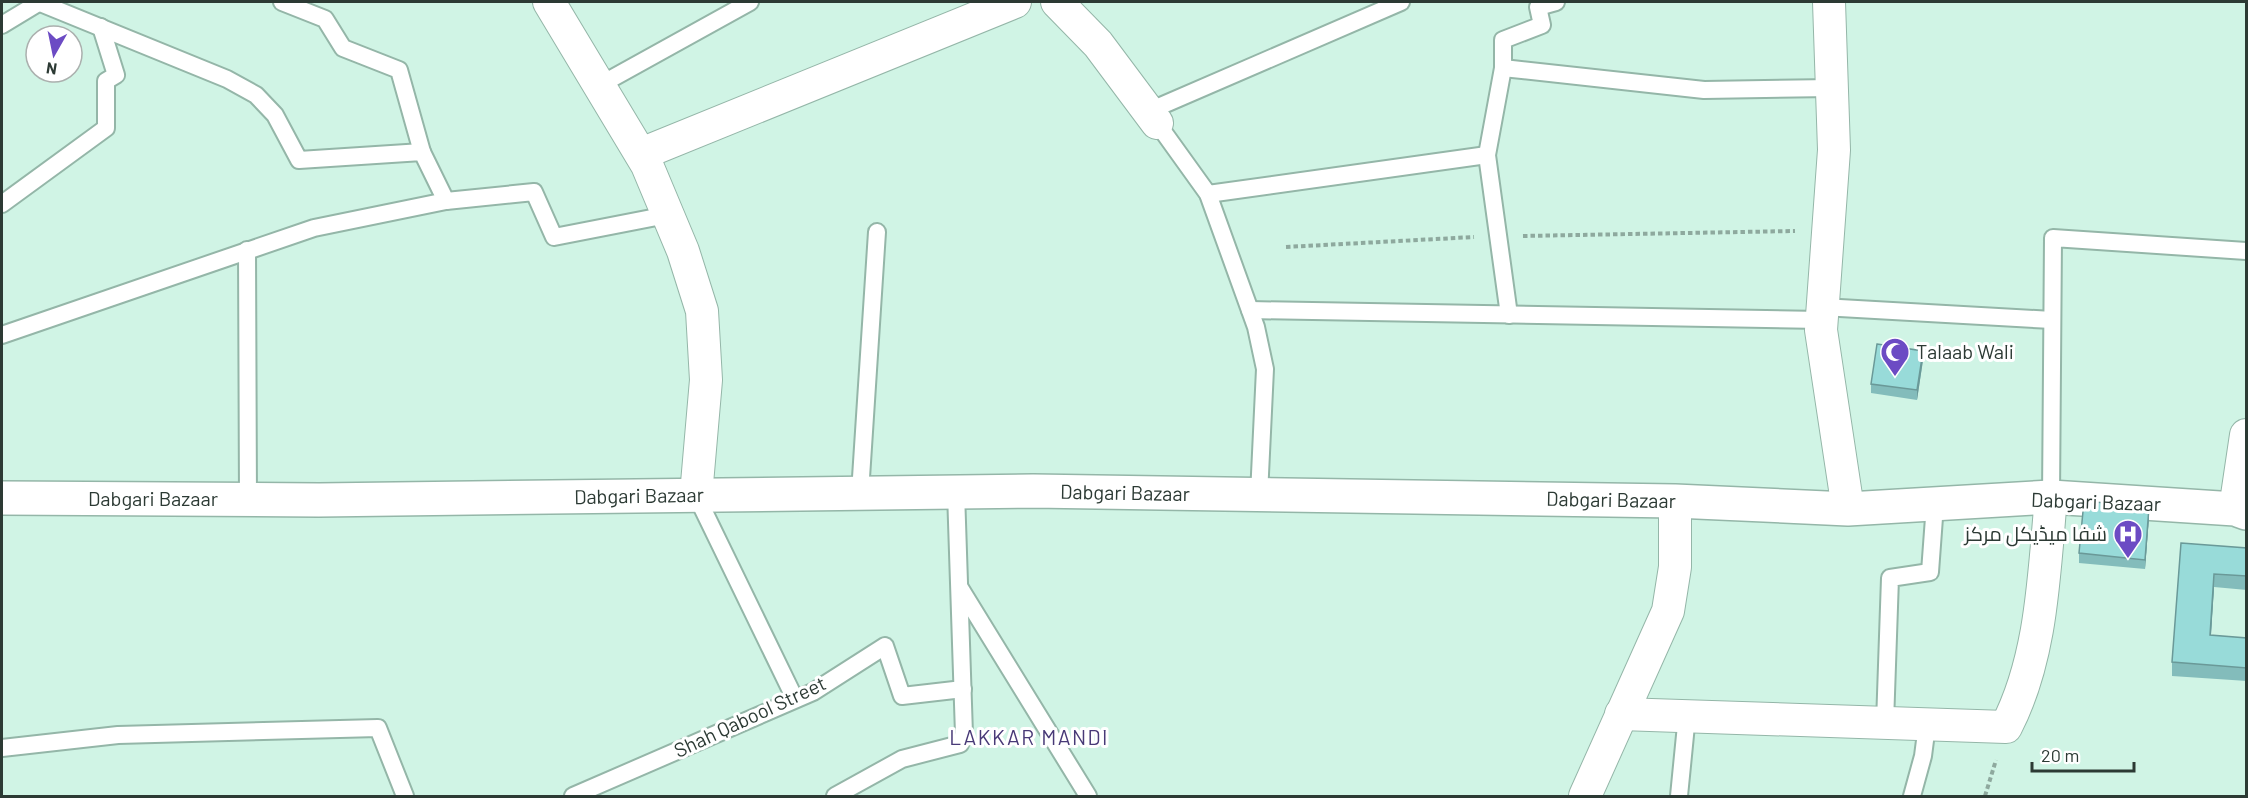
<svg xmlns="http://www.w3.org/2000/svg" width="2248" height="798" viewBox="0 0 2248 798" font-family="Barlow,Cairo,sans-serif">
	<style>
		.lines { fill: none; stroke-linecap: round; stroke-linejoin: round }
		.lane-casing { stroke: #94b6a8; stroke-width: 20 }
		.street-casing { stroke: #94b6a8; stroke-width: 34 }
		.secondary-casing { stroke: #94b6a8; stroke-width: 36 }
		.path { stroke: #8ea99e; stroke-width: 4; stroke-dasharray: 4.5 3; stroke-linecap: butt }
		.lane { stroke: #fff; stroke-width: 16 }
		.street { stroke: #fff; stroke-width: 32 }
		.secondary { stroke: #fff; stroke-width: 33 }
		.wall { fill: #83bcbb }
		.shaded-wall { fill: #6a9998 }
		.building { fill: #98dbd9; stroke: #6a9998; stroke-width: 1.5 }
		.labels { text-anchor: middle; stroke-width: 6; stroke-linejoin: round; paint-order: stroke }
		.poi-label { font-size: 20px; fill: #2c3a34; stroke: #fff; text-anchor: start }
		.street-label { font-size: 20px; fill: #2c3a34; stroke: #fff }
		.neighbourhood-label { font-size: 21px; letter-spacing: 1.5px; fill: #483a77; stroke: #fff }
	</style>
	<rect width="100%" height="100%" fill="#d0f4e5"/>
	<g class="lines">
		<g class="lane-casing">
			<g id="lane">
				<polyline points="38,2 227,79 256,95 275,115 299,160 422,152 446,201 534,192 554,237 667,215"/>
				<polyline points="282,2 325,19 343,48 399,70 422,152"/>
				<polyline points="2,25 40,2"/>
				<polyline points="1503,68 1704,90 1832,88"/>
				<polyline points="600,85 750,2"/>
				<polyline points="1149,111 1401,2"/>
				<polyline points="1157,123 1208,194 1256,327 1265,369 1259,495"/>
				<polyline points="1208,194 1487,155"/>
				<polyline points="2,204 106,128 106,81 116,75 101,27"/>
				<polyline points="247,250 248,500"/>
				<polyline points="1822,307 2052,320"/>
				<polyline points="1250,310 1821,320"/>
				<polyline points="1509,315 1487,155 1503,68 1503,40 1542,25 1538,7 1556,2"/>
				<polyline points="2,335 314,228 446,201"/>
				<polyline points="860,493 877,232"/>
				<polyline points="696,495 795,699"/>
				<polyline points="2051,497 2053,238 2246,251"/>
				<polyline points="960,588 1088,796"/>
				<polyline points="1885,723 1890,578 1930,572 1935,504"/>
				<polyline points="2,748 118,735 378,728 405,796"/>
				<polyline points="573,796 813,692 885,646 902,696 963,689"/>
				<polyline points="835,796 902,759 960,744 964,734 956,492"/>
				<polyline points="1679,796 1687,715"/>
				<polyline points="1912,796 1923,756 1927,725"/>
			</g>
		</g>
		<g class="street-casing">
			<g id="street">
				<polyline points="549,2 647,165 683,251 702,311 706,380 696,495"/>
				<polyline points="1057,2 1098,44 1157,123"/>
				<polyline points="1829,2 1834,150 1821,330 1848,509"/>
				<polyline points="641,154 1015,2"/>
				<polyline points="2235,509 2246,435"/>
				<path d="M1621 714 2006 727C2042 658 2044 574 2051 497"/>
				<polyline points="1585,796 1668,611 1675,567 1675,501"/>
			</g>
		</g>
		<g class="secondary-casing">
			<polyline id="secondary" points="2,498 319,500 1033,491 1675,501 1848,509 2051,497 2235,509 2246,513"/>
		</g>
		<g class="path">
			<polyline points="1523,236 1795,231"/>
			<polyline points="1286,247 1474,237"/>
			<polyline points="1985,796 1996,760"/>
		</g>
		<use href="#lane" class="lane"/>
		<use href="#street" class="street"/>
		<use href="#secondary" class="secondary"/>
	</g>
	<g class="wall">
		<polygon points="1923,360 1917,400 1871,393 1871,384"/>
		<polygon points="2149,517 2145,569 2079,563 2079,553"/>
		<polygon points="2181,543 2247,548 2247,590 2214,587 2211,635 2247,638 2247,681 2172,676 2172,662"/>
	</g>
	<g class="shaded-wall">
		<polygon points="1923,351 1923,360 1917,400 1917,390"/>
		<polygon points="2149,507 2149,517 2145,569 2145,560"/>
		<polygon points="2214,574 2214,587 2210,649 2210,635"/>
	</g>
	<g class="building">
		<polygon points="1877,344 1923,351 1917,390 1871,384"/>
		<polygon points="2084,501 2149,507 2145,560 2079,553"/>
		<polygon points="2181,543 2247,548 2247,576 2214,574 2210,635 2247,638 2247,668 2172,662"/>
	</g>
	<defs>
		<g id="mosque-pin" transform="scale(1.5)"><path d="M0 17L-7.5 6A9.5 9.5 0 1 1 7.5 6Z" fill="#6c4bc4" stroke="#fff"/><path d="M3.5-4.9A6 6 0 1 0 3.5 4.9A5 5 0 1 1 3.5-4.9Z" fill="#fff"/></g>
		<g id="hospital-pin" transform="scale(1.5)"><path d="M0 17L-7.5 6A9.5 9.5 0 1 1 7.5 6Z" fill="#6c4bc4" stroke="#fff"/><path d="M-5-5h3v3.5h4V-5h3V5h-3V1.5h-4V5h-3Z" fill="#fff"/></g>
	</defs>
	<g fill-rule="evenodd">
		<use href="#mosque-pin" x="1895" y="352"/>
		<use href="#hospital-pin" x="2128" y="534"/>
	</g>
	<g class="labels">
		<g class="poi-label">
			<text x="1916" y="359">Talaab Wali</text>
			<text x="2107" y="541" text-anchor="end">شفا میڈیکل مركز</text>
		</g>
		<g class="street-label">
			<text transform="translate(1125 493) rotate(1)" y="7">Dabgari Bazaar</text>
			<text transform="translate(639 496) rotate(-1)" y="7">Dabgari Bazaar</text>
			<text x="153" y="506">Dabgari Bazaar</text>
			<text transform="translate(1611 500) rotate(1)" y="7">Dabgari Bazaar</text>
			<text transform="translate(2096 502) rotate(2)" y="7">Dabgari Bazaar</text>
			<text transform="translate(750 717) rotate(-25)" y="7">Shah Qabool Street</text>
		</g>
		<g class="neighbourhood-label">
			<text x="1029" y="745">LAKKAR MANDI</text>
		</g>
	</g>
	<rect width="2248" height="798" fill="none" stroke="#2c3a34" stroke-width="6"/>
	<g transform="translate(54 54) rotate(189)"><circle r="28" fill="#ffffff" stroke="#abb0ae" stroke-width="1.5"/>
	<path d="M0-4.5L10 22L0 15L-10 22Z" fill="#6c4bc4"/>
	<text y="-9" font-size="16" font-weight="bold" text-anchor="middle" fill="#2c3a34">N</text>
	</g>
	<path d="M2032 762v9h102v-9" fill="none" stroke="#2c3a34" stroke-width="3"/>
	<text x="2041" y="762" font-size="18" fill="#2c3a34" stroke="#ffffff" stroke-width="4.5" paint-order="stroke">20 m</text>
</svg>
